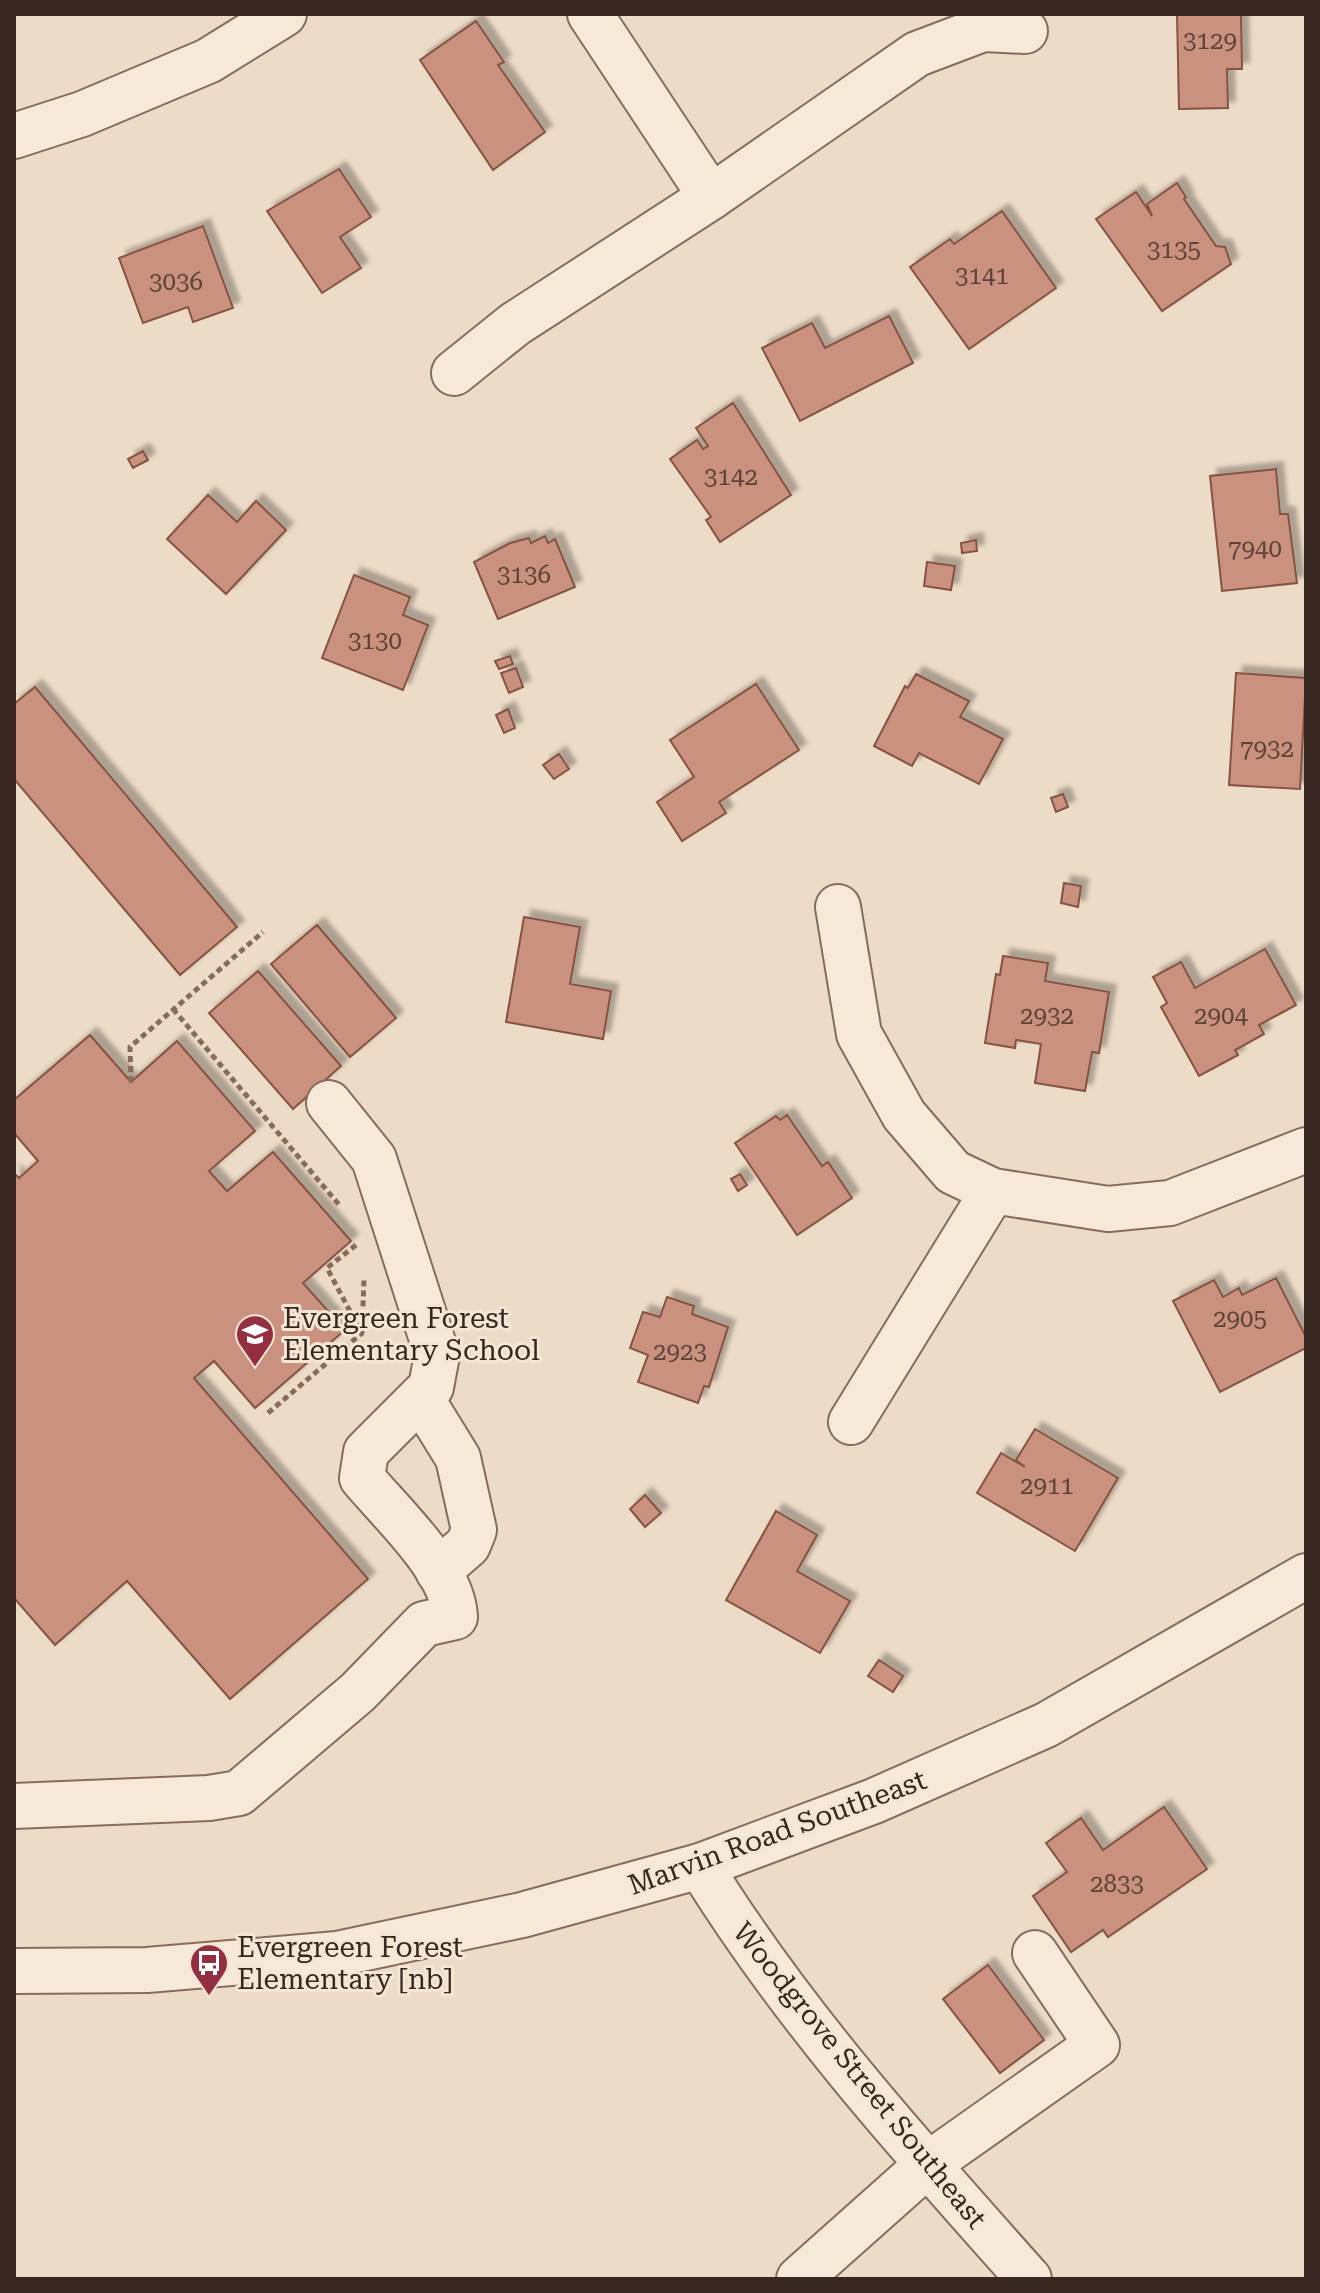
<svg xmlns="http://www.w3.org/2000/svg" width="1320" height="2293" viewBox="0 0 1320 2293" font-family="'Roboto Serif',serif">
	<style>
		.building { fill: #c9917e; stroke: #855343; stroke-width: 2; filter: url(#shadow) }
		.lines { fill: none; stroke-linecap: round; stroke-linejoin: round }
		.minor-casing { stroke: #876c5c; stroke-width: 48 }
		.path { stroke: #876c5c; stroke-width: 5; stroke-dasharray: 6 4; stroke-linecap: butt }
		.minor { stroke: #f7e9d9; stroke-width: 44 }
		.labels { text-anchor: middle; stroke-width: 6; stroke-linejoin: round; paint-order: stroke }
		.number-label { font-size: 24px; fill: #5c4238 }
		.poi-label { font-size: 28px; fill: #382720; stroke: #f4e6d5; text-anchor: start }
		.street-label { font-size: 28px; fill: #382720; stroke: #f4e6d5 }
	</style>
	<defs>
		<filter id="shadow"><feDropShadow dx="7" dy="-7" stdDeviation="2" flood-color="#0004"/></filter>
	</defs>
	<rect width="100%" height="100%" fill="#ecdbc6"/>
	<g class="building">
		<polygon points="1177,14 1241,14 1242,69 1227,69 1228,108 1179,109"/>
		<polygon points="476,21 504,62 498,65 545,132 493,170 420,60"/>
		<polygon points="339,169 371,217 340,237 361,268 322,293 267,211"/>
		<polygon points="1177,183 1186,197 1184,199 1216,246 1225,247 1231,264 1162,311 1096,219 1136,192 1152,216 1147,204"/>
		<polygon points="1002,211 1056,288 969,349 910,267 950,239 954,244"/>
		<polygon points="203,226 233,308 193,322 188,307 143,323 119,258"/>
		<polygon points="889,316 913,363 800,421 762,348 812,323 825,348"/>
		<polygon points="733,403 791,495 720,542 706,520 711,517 670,459 697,440 703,449 708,446 696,428"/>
		<polygon points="143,451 148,460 133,468 128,459"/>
		<polygon points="1276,469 1280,514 1288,514 1297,583 1222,591 1210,476"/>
		<polygon points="208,495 237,522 256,501 286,530 226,594 167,539"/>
		<polygon points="545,536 548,543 555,539 575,587 498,619 474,562 510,543 529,538 531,543"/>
		<polygon points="976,540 977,551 962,553 961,543"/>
		<polygon points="927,562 955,566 951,590 924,586"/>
		<polygon points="354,575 410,597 403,615 428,625 403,690 322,658"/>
		<polygon points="510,656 513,664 499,669 495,661"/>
		<polygon points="516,668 523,687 509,693 501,673"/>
		<polygon points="1236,673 1306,678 1300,789 1229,785"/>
		<polygon points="916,674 969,701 960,717 1003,739 979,784 919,753 912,766 874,746 905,686 908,688"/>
		<polygon points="756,684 799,750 719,802 726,813 682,841 657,802 694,777 670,740"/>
		<polygon points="35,687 237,927 180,975 14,779 14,704"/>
		<polygon points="508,709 515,728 504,733 496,715"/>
		<polygon points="559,754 569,769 554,779 543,765"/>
		<polygon points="1063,794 1068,807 1056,812 1051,798"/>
		<polygon points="1064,883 1081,886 1078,907 1061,903"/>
		<polygon points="524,917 580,927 570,984 611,991 603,1039 506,1022"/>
		<polygon points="317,925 396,1018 350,1057 271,964"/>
		<polygon points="1265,949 1296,1005 1259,1025 1264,1034 1235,1050 1238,1055 1199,1076 1161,1007 1167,1003 1153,977 1181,962 1195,988"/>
		<polygon points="1003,956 1048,963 1045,981 1109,992 1099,1053 1092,1052 1085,1091 1035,1083 1041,1044 1016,1040 1015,1048 985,1043 996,974 1000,975"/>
		<polygon points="258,971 341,1066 293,1109 209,1013"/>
		<polygon points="90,1035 131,1082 177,1041 255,1131 209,1171 227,1191 273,1152 351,1241 303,1283 345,1330 255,1408 214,1361 194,1378 368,1579 230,1699 127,1581 55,1645 14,1598 14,1173 19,1178 38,1161 14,1133 14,1100"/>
		<polygon points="787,1115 822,1166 828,1162 852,1198 797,1235 735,1143 776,1116 780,1120"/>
		<polygon points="740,1174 747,1185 738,1191 731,1179"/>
		<polygon points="1276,1278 1306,1337 1306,1348 1220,1392 1173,1301 1214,1280 1223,1297 1239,1288 1242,1295"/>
		<polygon points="667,1297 694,1306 692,1314 728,1327 709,1387 704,1386 698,1403 638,1382 648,1355 630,1348 643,1312 660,1317"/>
		<polygon points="1035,1429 1118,1478 1075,1551 977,1493 1001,1453 1025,1467 1016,1460"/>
		<polygon points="645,1495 661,1513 645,1527 630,1509"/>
		<polygon points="776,1511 817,1535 797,1571 850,1601 820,1653 726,1600"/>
		<polygon points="879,1660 903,1676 893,1692 868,1676"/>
		<polygon points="1164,1807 1207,1869 1108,1937 1103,1930 1071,1952 1033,1896 1067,1872 1046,1843 1081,1818 1103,1850"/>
		<polygon points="988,1965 1044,2040 1000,2073 943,1999"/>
	</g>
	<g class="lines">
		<g class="minor-casing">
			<g id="minor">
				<polyline points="590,14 711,197"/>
				<polyline points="14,136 82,114 208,61 284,14"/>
				<polyline points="454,373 515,324 711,197 917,54 983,29 1025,31"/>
				<polyline points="838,907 859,1034 904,1115 953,1172 993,1191 1108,1209 1170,1203 1306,1150"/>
				<polyline points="421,1398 458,1458 474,1530 468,1545 438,1571"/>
				<polyline points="851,1422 993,1191"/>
				<path d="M14 1806 209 1798 239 1793 358 1692 424 1624 455 1617C453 1569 392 1514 362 1478L366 1452 431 1387 437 1355 374 1159 329 1103"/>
				<path d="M700 1866C792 2015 912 2148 1029 2279"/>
				<polyline points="14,1971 147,1970 337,1954 522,1915 700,1866 874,1801 1046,1725 1306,1576"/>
				<polyline points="799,2279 927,2165 1097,2045 1035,1953"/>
			</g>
		</g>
		<g class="path">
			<polyline points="173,1009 341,1207"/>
			<polyline points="131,1082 130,1047 263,932"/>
			<polyline points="356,1245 327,1268 361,1332"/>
			<polyline points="268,1413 362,1333 364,1279"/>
		</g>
		<use href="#minor" class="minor"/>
	</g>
	<defs>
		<g id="school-pin" transform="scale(2)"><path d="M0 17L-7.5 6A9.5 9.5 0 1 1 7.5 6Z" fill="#932f40" stroke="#f4e6d5"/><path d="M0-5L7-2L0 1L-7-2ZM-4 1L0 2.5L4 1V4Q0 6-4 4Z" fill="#fff"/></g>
		<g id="bus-pin" transform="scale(2)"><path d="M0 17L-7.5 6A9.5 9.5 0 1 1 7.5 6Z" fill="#932f40" stroke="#f4e6d5"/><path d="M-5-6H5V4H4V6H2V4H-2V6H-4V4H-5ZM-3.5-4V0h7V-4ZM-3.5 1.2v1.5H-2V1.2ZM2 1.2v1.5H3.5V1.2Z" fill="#fff"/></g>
	</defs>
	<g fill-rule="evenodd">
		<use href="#school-pin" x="255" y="1334"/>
		<use href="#bus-pin" x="209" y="1963"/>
	</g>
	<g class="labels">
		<g class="number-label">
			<text x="1210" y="49">3129</text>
			<text x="1174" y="258">3135</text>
			<text x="982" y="284">3141</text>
			<text x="176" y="290">3036</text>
			<text x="731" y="485">3142</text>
			<text x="1255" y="557">7940</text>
			<text x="524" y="583">3136</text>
			<text x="375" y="649">3130</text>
			<text x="1267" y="757">7932</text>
			<text x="1047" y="1024">2932</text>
			<text x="1221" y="1024">2904</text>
			<text x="1240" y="1327">2905</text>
			<text x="680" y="1360">2923</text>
			<text x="1047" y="1494">2911</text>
			<text x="1117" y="1892">2833</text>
		</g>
		<g class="poi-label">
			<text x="283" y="1328">Evergreen Forest<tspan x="283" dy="32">Elementary School</tspan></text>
			<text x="237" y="1957">Evergreen Forest<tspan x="237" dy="32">Elementary [nb]</tspan></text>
		</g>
		<g class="street-label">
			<text transform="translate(777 1832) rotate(-20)" y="10">Marvin Road Southeast</text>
			<text transform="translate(860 2075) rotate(51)" y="10">Woodgrove Street Southeast</text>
		</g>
	</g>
	<rect width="1320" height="2293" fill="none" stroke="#382720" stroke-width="32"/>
</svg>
